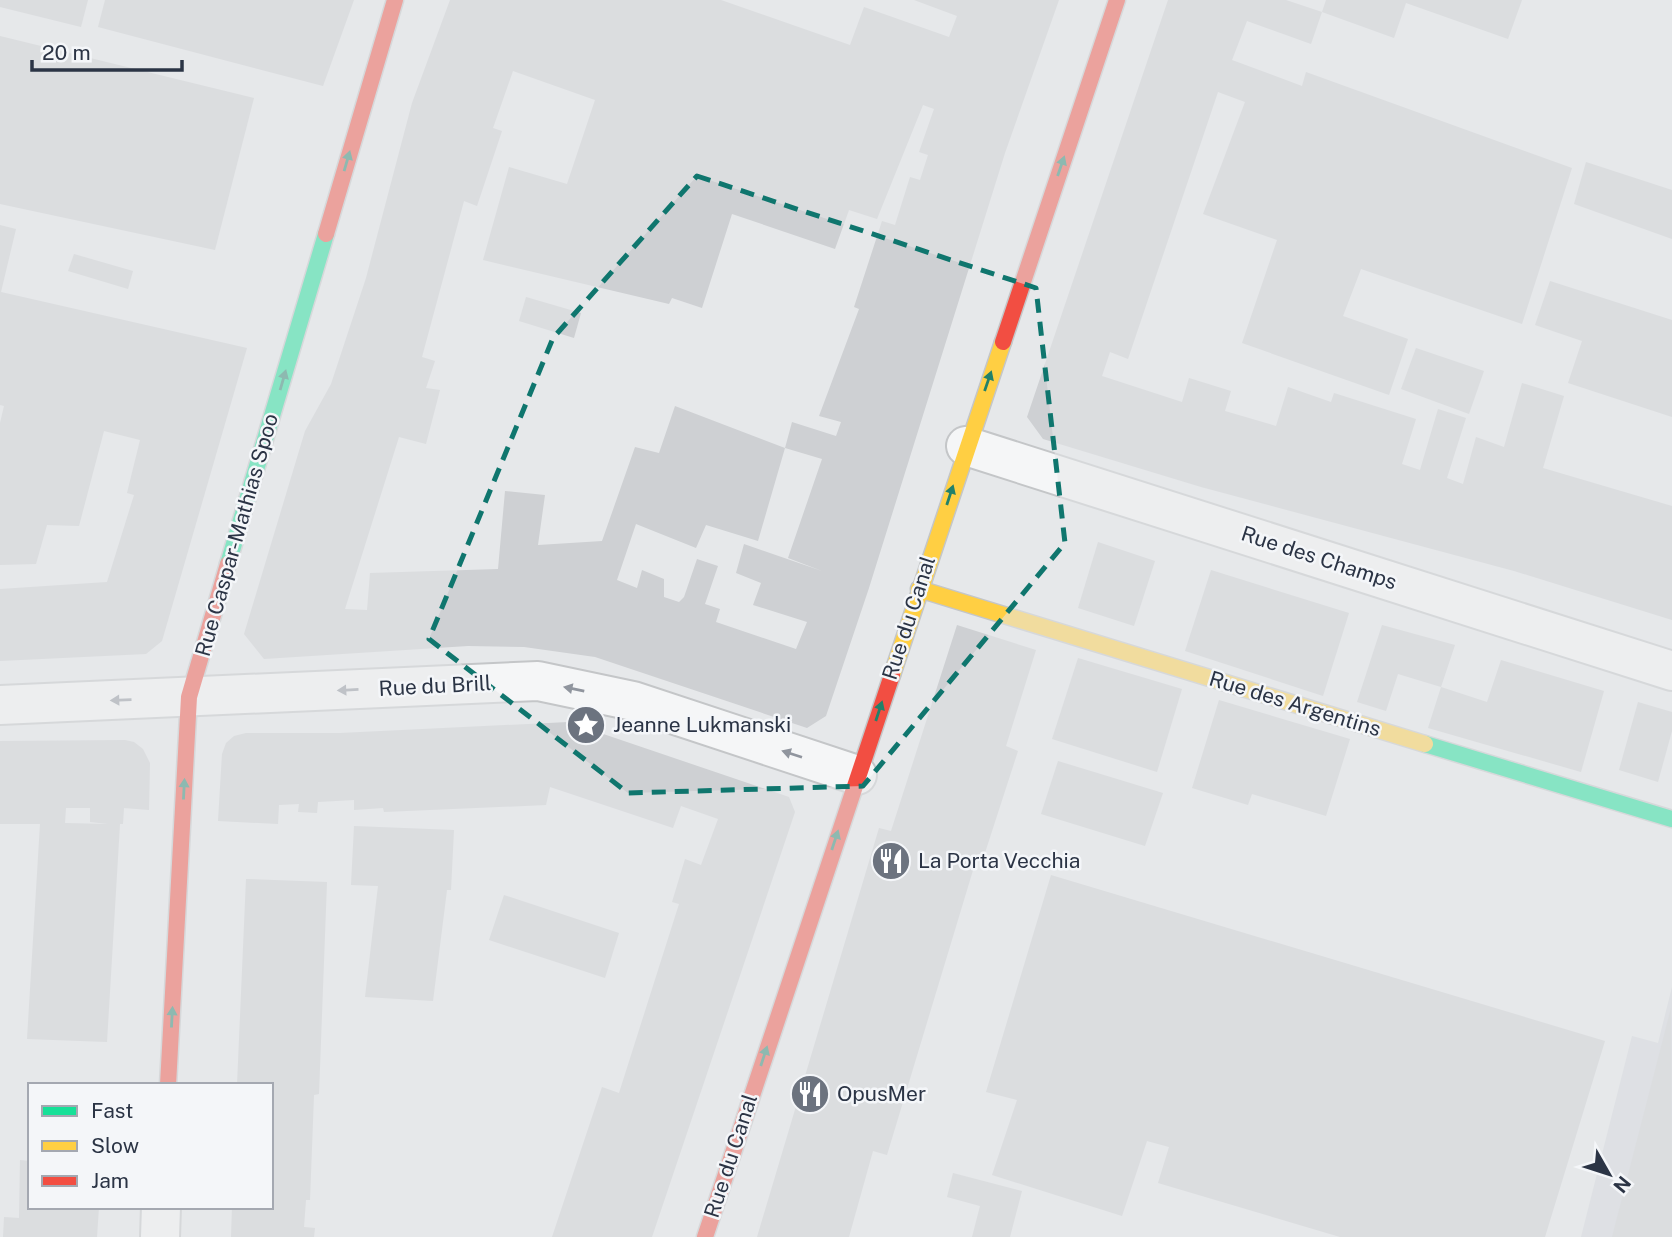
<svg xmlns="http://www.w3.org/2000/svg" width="1672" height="1237" viewBox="0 0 1672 1237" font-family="'Public Sans',sans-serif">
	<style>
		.built { fill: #d4d7dd }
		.building { fill: #ced0d3; fill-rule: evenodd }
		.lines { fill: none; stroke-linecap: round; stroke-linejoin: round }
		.street-casing { stroke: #c4c6c8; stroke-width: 42 }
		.fast-casing { stroke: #c4c6c8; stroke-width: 19 }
		.slow-casing { stroke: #c4c6c8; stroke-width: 19 }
		.jam-casing { stroke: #c4c6c8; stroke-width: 19 }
		.street { stroke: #f5f6f7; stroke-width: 38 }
		.fast { stroke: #16e098; stroke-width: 16 }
		.slow { stroke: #ffcf43; stroke-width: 16 }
		.jam { stroke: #f24e42; stroke-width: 16 }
		.oneway { fill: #22816a }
		.oneway2 { fill: #90959e }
		.marked { fill: none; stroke: #0f766e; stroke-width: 5; stroke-dasharray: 14 9; stroke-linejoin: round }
		.labels { text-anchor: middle; stroke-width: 5; stroke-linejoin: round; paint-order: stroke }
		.street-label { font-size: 21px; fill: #2b3445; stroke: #f4f6f9 }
		.poi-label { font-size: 21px; fill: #2b3445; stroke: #f4f6f9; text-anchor: start }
	</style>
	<rect width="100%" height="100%" fill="#e6e8ea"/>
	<polygon class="built" points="1672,987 1672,1237 1581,1237 1632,1036 1658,1043"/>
	<g class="building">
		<polygon points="0,0 88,0 81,27 0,7"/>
		<polygon points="105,0 354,0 323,86 98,27"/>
		<path d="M450 0H721L850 45 864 7 949 37 957 16 914 0H1059L1005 153 869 588 826 716 807 728 595 657 524 647 468 646 264 659 244 634 305 431 331 384 366 278 412 103ZM513 71 595 100 567 184 509 167 483 260 669 304 672 298 702 308 732 214 835 249 849 210 877 219 923 105 934 109 919 152 928 155 920 180 910 177 895 225 882 221 854 307 859 309 819 416 841 422 836 436 792 422 785 448 675 406 659 453 635 447 602 541 538 545 545 495 505 491 498 569 370 573 367 610 345 609 399 437 426 444 440 390 426 388 435 361 422 357 464 201 477 206 502 131 493 128ZM785 448 822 459 788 558 822 571 744 544 736 573 761 583 753 605 807 622 796 649 716 622 720 609 705 604 718 566 697 559 684 597 679 602 664 597V579L642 570 637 588 617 580 636 524 696 548 706 525 758 541Z"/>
		<polygon points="1168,0 1286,0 1322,12 1326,0 1522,0 1508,39 1406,3 1394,38 1322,12 1311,44 1247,21 1232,60 1302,86 1306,72 1572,168 1522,324 1361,269 1343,316 1408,339 1389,395 1242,343 1277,240 1203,214 1245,102 1218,92 1128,359 1110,352 1102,376 1182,402 1189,378 1231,391 1225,411 1276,426 1288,387 1331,402 1334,393 1416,419 1402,464 1420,470 1438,409 1466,418 1447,478 1463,484 1476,437 1504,447 1522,383 1564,396 1543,468 1672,506 1672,620 1514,571 1201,487 1043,439 1027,417"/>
		<polygon points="0,36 254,98 215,250 0,204"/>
		<polygon points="1586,162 1672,190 1672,239 1574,204"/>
		<polygon points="0,225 16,229 1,292 247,348 162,641 146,654 0,661 0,589 107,582 134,495 127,493 140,440 104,431 79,526 47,525 36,564 0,565 0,423 4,406 0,405"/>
		<polygon points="74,254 133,271 128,289 68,271"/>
		<polygon points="1550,281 1672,320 1672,417 1568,383 1582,341 1535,325"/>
		<polygon points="526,297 581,313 574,338 519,321"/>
		<polygon points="1416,348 1484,371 1469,414 1401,389"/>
		<polygon points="1098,542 1155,561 1134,626 1078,608"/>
		<polygon points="1211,570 1349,613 1323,696 1185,651"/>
		<polygon points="957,625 1036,650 1006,746 1018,751 983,859 977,857 887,1155 873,1151 849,1237 757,1237 879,828 891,831"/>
		<polygon points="1382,625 1455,645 1441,687 1398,674 1386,711 1357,702"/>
		<polygon points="1078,658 1182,689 1157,772 1052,739"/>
		<polygon points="1501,660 1604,691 1581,772 1428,728 1441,687 1487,702"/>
		<polygon points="1219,700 1350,739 1326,816 1252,794 1248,805 1192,788"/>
		<polygon points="1638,702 1672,712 1672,731 1658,782 1619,770"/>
		<polygon points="568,722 789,797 795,812 652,1237 552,1237 602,1087 619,1093 679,904 672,902 685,859 701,865 718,819 681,806 673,828 550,787 546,805 384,812 383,808 354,810 354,800 318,802 317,813 298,812 299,804 279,805 278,824 218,821 222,754 226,743 234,736 246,733 340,733"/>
		<path d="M125 740 134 742 143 749 150 763 149 810 124 808 123 824H120L107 1042 27 1039 40 824H0V741ZM66 808H90V822L108 824 65 823Z"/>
		<polygon points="1058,761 1163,793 1145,846 1041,814"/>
		<polygon points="354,826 454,830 451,890 447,890 433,1001 365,997 378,886 351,885"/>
		<polygon points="1051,875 1605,1041 1545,1237 1340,1237 1158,1183 1169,1147 1147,1141 1122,1216 992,1175 1017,1100 986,1092"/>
		<polygon points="246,879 327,882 319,1094 314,1095 310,1200 306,1200 304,1227 315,1228 314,1237 231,1237 232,1207 271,1207 271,1085 237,1085"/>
		<polygon points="504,895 619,933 605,978 489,940"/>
		<polygon points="1671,1008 1672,1237 1612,1237"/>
		<polygon points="20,1160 30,1161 30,1207 99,1207 97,1237 3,1237 4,1217 19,1218"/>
		<polygon points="953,1173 1022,1191 1010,1237 972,1237 980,1206 947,1197"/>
	</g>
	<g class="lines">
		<g class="street-casing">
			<g id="street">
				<polyline points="966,446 1672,671"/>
				<polyline points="0,705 538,681 633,701 857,775"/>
				<polyline points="160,1237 161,1207"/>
			</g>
		</g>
		<g class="fast-casing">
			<g id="fast">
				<polyline points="228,564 326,234"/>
				<polyline points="1425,744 1672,819"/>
			</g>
		</g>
		<g class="slow-casing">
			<g id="slow">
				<polyline points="919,589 1425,744"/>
				<polyline points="892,675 1003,342"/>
			</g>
		</g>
		<g class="jam-casing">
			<g id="jam">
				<polyline points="326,234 395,0"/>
				<polyline points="1003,342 1117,0"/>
				<polyline points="168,1085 189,697 228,564"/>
				<polyline points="705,1237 892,675"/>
			</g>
		</g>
		<use href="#street" class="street"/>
		<use href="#fast" class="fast"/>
		<use href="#slow" class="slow"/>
		<use href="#jam" class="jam"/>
	</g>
	<defs><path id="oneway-solid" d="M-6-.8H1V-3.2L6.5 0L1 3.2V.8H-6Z" transform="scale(1.75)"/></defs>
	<g class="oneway">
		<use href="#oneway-solid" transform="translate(347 161) rotate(-74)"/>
		<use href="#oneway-solid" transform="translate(1061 166) rotate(-71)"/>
		<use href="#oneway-solid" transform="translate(283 380) rotate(-74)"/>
		<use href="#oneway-solid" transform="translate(988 381) rotate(-71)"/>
		<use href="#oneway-solid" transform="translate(950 495) rotate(-72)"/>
		<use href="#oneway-solid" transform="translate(879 711) rotate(-72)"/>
		<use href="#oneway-solid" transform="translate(184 789) rotate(-87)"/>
		<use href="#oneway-solid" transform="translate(835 840) rotate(-72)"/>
		<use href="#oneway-solid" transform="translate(172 1017) rotate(-87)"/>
		<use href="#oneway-solid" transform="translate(764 1056) rotate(-72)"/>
	</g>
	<g class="oneway2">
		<use href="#oneway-solid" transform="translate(574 689) rotate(-168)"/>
		<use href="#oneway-solid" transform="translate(348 690) rotate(177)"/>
		<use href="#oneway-solid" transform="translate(121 700) rotate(178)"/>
		<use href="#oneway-solid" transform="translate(792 754) rotate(-162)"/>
	</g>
	<path d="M0 0H1672V1237H0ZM697 176 1036 288 1065 543 863 786 628 793 429 639 553 338Z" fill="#e6e8ea" fill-opacity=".55" fill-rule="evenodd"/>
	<path class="marked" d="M697 176 1036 288 1065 543 863 786 628 793 429 639 553 338Z"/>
	<defs>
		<g id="sight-disc" transform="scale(2.0125)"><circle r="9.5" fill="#6c737f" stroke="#f4f6f9"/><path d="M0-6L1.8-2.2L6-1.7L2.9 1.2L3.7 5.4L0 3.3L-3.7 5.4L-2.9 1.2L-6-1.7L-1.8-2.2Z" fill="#fff"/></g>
		<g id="restaurant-disc" transform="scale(2.0125)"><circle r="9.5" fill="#6c737f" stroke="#f4f6f9"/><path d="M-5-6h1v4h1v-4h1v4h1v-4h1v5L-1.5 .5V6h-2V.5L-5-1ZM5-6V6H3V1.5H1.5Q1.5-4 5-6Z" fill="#fff"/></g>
	</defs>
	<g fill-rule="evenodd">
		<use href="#sight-disc" x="586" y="725"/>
		<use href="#restaurant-disc" x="891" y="861"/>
		<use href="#restaurant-disc" x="810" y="1094"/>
	</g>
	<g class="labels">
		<g class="street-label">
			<text transform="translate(237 535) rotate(-74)" y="7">Rue Caspar-Mathias Spoo</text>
			<text transform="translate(1319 558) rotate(18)" y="7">Rue des Champs</text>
			<text transform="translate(909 618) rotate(-72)" y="7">Rue du Canal</text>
			<text transform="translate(435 686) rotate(-3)" y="7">Rue du Brill</text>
			<text transform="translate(1295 704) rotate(17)" y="7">Rue des Argentins</text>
			<text transform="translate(731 1156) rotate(-72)" y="7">Rue du Canal</text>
		</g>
		<g class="poi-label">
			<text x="613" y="732">Jeanne Lukmanski</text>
			<text x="918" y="868">La Porta Vecchia</text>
			<text x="837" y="1101">OpusMer</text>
		</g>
	</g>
	<rect x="28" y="1083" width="245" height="126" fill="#f4f6f9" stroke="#a4a8b1" stroke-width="2"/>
	<rect x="42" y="1106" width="35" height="10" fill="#16e098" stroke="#a4a8b1" stroke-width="2"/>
	<text x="91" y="1118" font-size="21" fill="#2b3445">Fast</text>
	<rect x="42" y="1141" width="35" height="10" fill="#ffcf43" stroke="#a4a8b1" stroke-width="2"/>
	<text x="91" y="1153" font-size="21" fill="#2b3445">Slow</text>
	<rect x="42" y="1176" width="35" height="10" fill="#f24e42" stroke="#a4a8b1" stroke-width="2"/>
	<text x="91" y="1188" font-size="21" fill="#2b3445">Jam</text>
	<g transform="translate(1609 1174) rotate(129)" stroke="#f4f6f9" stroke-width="5" paint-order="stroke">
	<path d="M0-5L12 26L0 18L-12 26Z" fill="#2b3445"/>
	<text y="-10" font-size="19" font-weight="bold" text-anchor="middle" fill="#2b3445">N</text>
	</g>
	<path d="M32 60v10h150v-10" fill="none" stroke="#2b3445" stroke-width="3.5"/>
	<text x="42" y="60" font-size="21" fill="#2b3445" stroke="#f4f6f9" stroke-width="5" paint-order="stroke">20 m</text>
</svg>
